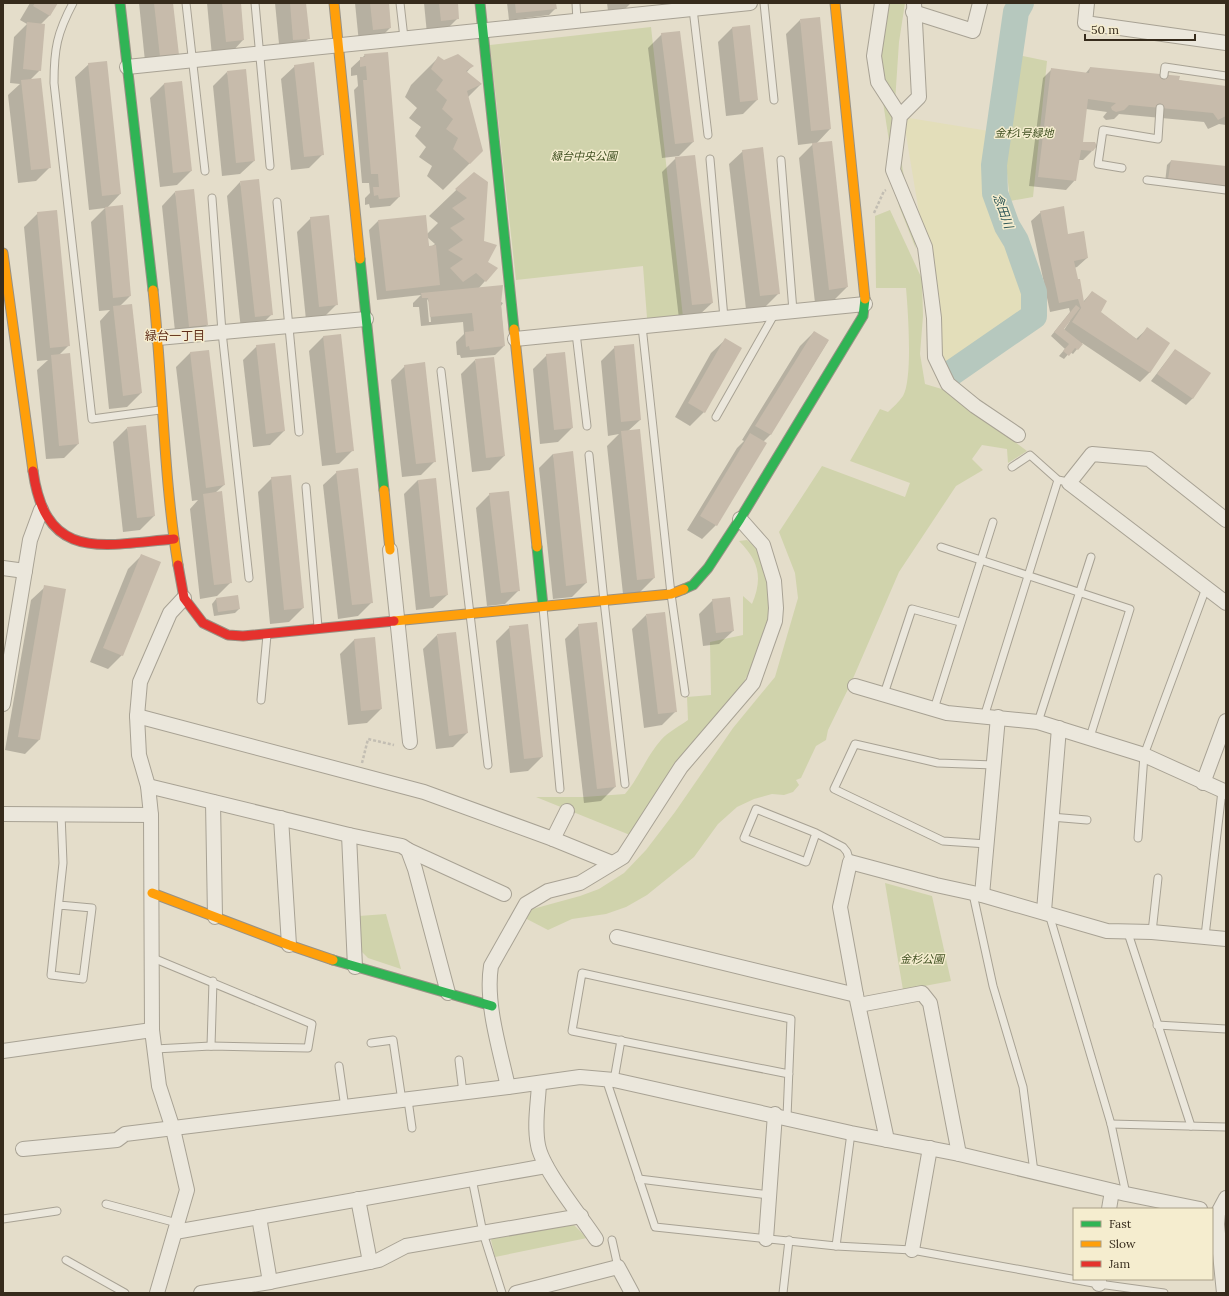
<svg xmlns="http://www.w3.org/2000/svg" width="1229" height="1296" viewBox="0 0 1229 1296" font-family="Lora,'Noto Sans JP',serif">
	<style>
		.farmland { fill: #e3deba }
		.green { fill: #d0d3ac }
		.shadow { fill: #0003; fill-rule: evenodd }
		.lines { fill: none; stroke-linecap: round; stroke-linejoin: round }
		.river { stroke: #b6c8be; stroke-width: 26 }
		.building { fill: #c7bbab }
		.lane-casing { stroke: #a8a294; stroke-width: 9 }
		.street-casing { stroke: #a8a294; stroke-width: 16 }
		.fast-casing { stroke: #989184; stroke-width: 11 }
		.slow-casing { stroke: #989184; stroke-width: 11 }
		.jam-casing { stroke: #989184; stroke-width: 11 }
		.path { stroke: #c3beb3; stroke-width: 2.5; stroke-dasharray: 3 2; stroke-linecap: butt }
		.lane { stroke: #ebe7dc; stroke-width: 7 }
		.street { stroke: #ebe7dc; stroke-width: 14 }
		.fast { stroke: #30b455; stroke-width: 9 }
		.slow { stroke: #ff9f0a; stroke-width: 9 }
		.jam { stroke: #e5322d; stroke-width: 9 }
		.labels { text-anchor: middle; stroke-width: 3; stroke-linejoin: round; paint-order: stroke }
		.park-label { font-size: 11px; font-style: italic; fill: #425223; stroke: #f5edcf }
		.water-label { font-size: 12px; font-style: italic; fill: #2b5556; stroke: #f5edcf }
		.neighbourhood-label { font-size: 12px; fill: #62301c; stroke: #f5edcf }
	</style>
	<rect width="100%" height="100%" fill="#e4ddca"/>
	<polygon class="farmland" points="903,117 995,132 989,172 994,214 1017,263 1022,289 1023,319 939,373 930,278"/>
	<g class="green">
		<polygon points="889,3 905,3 899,42 894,117 916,249 899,206 883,102 880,57"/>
		<polygon points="651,27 683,317 647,318 643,266 516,280 490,45"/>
		<polygon points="1018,55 1047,61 1033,197 1010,201 1006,164 1008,132"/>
		<path d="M890 210 922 279 923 316 920 354 925 384 945 390 1027 451 1008 463 1007 449 982 445 972 459 983 470 956 486 899 572 851 683 828 730 826 740 816 746 801 778 796 780 799 785 793 792 784 795 772 794 754 799 737 807 718 824 694 857 647 895 626 907 606 914 572 919 548 930 523 917 529 910 580 896 599 889 624 873 646 850 675 812 733 728 775 677 798 598 795 573 779 532 822 466 905 497 910 483 850 461 880 409 888 412C893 407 899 402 903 396 913 379 908 310 906 288H876L875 216Z"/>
		<path d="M747 540 759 550 772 597 765 640 741 688 676 762 630 835 536 797H584L625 794C639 778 646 757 661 740 668 732 680 726 688 720L687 697 711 695 710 642 743 635V596L752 604C763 578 759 561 739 541Z"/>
		<polygon points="885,883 932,896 951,981 903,990"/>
		<polygon points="386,914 401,969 368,958 360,950 359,916"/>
		<polygon points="571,1222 587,1238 495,1257 491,1240 495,1235"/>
	</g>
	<g class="shadow">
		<polygon points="30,3 57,3 50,15 41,24 40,70 29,81 50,167 36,181 18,183 8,95 20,84 10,83 14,37 27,24 20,20"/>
		<polygon points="139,3 172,3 177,55 146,71"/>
		<polygon points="207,3 240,3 243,40 230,54 212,56"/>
		<polygon points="275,3 305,3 309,38 295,52 280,54"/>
		<polygon points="355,3 388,3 390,28 376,42 359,43"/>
		<polygon points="424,3 457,3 458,18 444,32 427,34"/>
		<polygon points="507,3 555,3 556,8 549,15 509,20"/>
		<polygon points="607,3 631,3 625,9 608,11"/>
		<polygon points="800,20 830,129 816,144 847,287 833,301 815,303 799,158 814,143 798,145 786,34"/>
		<polygon points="749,26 757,100 743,114 726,116 718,42 732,28"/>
		<polygon points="662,34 693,142 679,156 662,158 648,48"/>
		<polygon points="365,55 399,197 390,206 370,208 369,204 365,205 365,198 370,193 369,183 362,183 354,90 358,86 357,75 351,76 351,68"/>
		<polygon points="438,58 444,61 472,66 466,73 481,84 468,97 470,163 443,190 427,176 432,166 419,157 426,147 415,136 421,127 409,118 417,108 405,97 411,85"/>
		<polygon points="106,62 120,194 107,208 130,296 120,306 141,393 127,407 109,409 100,321 110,310 99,311 91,222 105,208 89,210 75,77 89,64"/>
		<polygon points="295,66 323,154 309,168 291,170 281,79"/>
		<polygon points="1090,68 1226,87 1226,125 1219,124 1208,129 1204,122 1119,114 1114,119 1106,120 1103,117 1107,112 1086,109 1082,143 1092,151 1083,160 1078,160 1075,180 1066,190 1029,186 1043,78 1052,69 1085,74"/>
		<polygon points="227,72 254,161 240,174 222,176 213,86"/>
		<polygon points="181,82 191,171 177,185 160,187 150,98 164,84"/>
		<polygon points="743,151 779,293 765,307 746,309 729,164"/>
		<polygon points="676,158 712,303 698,316 679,319 662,172"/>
		<polygon points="1171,161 1226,168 1226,191 1165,183 1167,165"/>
		<path d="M474 173 487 262 485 281 478 289 503 303 501 306 504 346 495 355 461 358 460 355H457L456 342 464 334 463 322 421 326 419 307H413V303L421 295 377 300 369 230 378 221 427 234 438 223 429 216ZM427 237 435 244 432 246 429 247ZM427 299 429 302 431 322H429Z"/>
		<polygon points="240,182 272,314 258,328 241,330 227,196"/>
		<polygon points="175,192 207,325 193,339 176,341 162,206"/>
		<path d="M1041 212 1067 235 1087 258 1077 267 1074 268 1083 302 1092 292 1100 312 1136 339 1147 329 1150 372 1140 382 1082 343 1073 354 1070 352 1064 359 1059 356 1065 349 1051 336 1070 312 1069 308 1050 312 1031 221ZM1069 321H1070L1064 330 1062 329Z"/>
		<polygon points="38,213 69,345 59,355 78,444 64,458 46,459 37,370 48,360 37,361 24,227"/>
		<polygon points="311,218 337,304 323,318 306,320 297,232"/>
		<polygon points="814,332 828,341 770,435 763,442 716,525 702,539 687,530 737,448 744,441 742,440 800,346"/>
		<polygon points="340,335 353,450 339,464 322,466 309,351 323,337"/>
		<polygon points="725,340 704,412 690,426 675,417 711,353"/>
		<polygon points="257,346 284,431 270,445 253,447 243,360"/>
		<polygon points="615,347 640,420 628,431 654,578 640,592 623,594 607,446 619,434 608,436 601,361"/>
		<polygon points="1175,350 1193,398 1186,405 1151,381"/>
		<polygon points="208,351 224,485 215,493 231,582 217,596 200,599 190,509 198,500 192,501 176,367 190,353"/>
		<polygon points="547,355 572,428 558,442 540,444 533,369"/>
		<polygon points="475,360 504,456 490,470 472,472 461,374"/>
		<polygon points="405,366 435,461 421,475 402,477 391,380"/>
		<polygon points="127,428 154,516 140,530 123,532 113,442"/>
		<polygon points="553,454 586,583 572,597 553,599 539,468"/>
		<polygon points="337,472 372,602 358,616 338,619 323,485"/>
		<polygon points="272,478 303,608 289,622 270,624 258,492"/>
		<polygon points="418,480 447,595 433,608 416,610 404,494"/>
		<polygon points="490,494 519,590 505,604 487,606 476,508"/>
		<polygon points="142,555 122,655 108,669 90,662 128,569"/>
		<polygon points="45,587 65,590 39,740 25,754 5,750 31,600"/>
		<polygon points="216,599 239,609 235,613 214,616 212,604"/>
		<polygon points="713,600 733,631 719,644 703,646 699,614"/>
		<polygon points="646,615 676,711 662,725 644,728 632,629"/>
		<polygon points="579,625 615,787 601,801 584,803 565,639"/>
		<polygon points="510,627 542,757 528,771 510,773 496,641"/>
		<polygon points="437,635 467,733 453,747 436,749 423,649"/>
		<polygon points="374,638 381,709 367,723 348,725 340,654 354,640"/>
	</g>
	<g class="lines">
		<polyline class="river" points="950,374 1034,316 1034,292 1016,241 1007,226 995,193 994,165 1016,12 1021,3"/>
	</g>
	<g class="building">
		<polygon points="35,3 58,3 50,16 33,6"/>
		<polygon points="154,3 173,3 179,55 160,57"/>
		<polygon points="222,3 241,3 244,40 226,42"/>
		<polygon points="290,3 306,3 310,39 293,40"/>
		<polygon points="370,3 389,3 391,28 373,30"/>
		<polygon points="439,3 458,3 459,19 441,21"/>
		<polygon points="515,3 556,3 557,9 516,13"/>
		<polygon points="820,17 831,129 811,131 800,19"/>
		<polygon points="27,22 45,24 41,71 23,69"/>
		<polygon points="750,25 758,100 740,102 732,27"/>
		<polygon points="680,31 694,142 675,144 661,33"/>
		<polygon points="388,52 400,197 379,199 378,195 374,196 373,187 379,187 378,174 371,174 363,80 367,80 366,66 360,67 360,57 365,57 364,54"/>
		<polygon points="458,54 474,66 466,71 482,84 467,91 483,151 470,164 453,149 458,138 446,129 453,119 442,109 447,100 436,90 443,80 431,69 438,56 444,60"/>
		<polygon points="107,61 121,194 102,196 88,63"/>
		<polygon points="314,62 324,155 304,157 294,65"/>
		<polygon points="1090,67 1180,76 1179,80 1226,86 1226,116 1218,120 1213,113 1129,105 1124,110 1116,112 1112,110 1111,107 1116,103 1088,99 1083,142 1095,142 1097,146 1093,151 1081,150 1076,181 1038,177 1051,68 1089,73"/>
		<polygon points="246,69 255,161 236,163 227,71"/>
		<polygon points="41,78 51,168 31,170 21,80"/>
		<polygon points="182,81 192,171 173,173 164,83"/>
		<polygon points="832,141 848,287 829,290 812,143"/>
		<polygon points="763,147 780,294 760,296 742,150"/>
		<polygon points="695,155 713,303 692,305 675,157"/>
		<polygon points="1171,160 1226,166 1226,186 1168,179"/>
		<polygon points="474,172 488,182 484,241 497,245 488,262 498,268 486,282 476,273 463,282 450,268 463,259 448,250 463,240 450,228 465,219 452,208 467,198 455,189"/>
		<polygon points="259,179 273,315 255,317 240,181"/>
		<polygon points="194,189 208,325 189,327 175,191"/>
		<polygon points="123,205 131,296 113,298 105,207"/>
		<polygon points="1064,206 1068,234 1084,231 1088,258 1074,261 1078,279 1080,279 1084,302 1092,291 1107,301 1101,312 1138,340 1147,327 1170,343 1150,373 1072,322 1083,305 1081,308 1078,299 1059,303 1040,211"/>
		<polygon points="57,210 70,346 50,348 37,212"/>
		<polygon points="329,215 338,305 319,307 310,217"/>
		<polygon points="426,215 429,246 436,245 440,285 386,291 378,220"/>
		<polygon points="503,285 501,304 505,346 470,350 469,346 466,347 465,332 474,331 472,313 430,317 428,298 422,298 421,293"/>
		<polygon points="132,304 142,393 123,396 113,306"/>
		<polygon points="1076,305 1080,308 1064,329 1083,344 1078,350 1075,348 1069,356 1063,351 1069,344 1054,332"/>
		<polygon points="814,331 829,340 771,435 755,426"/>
		<polygon points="341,334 354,451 336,453 323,336"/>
		<polygon points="725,338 742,348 705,413 688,403"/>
		<polygon points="275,343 285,431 266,434 256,345"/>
		<polygon points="634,344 641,420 621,422 614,346"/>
		<polygon points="1175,349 1211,373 1193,399 1157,374"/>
		<polygon points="209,350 225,485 206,488 190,352"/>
		<polygon points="565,352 573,428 554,430 546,354"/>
		<polygon points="70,353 79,444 59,446 51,355"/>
		<polygon points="494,357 505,456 486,458 475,359"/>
		<polygon points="425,362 436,462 416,464 404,365"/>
		<polygon points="146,425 155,516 137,518 127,427"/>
		<polygon points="640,429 655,578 637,580 621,431"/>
		<polygon points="750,433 767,443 717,526 700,516"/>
		<polygon points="573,451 587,583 566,586 553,454"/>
		<polygon points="358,468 373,603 352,605 336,471"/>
		<polygon points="291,475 304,608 284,610 271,477"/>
		<polygon points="436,478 448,595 430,597 418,480"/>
		<polygon points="222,491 232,583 214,585 203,494"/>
		<polygon points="509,491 520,591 501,593 489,493"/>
		<polygon points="141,554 161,562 123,656 103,648"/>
		<polygon points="44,585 66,589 40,740 18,737"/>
		<polygon points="238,595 240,609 218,612 216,598"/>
		<polygon points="730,597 734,631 716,633 712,599"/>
		<polygon points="665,612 677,712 658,714 646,614"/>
		<polygon points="597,622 616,787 597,789 578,624"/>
		<polygon points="528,624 543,757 524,759 509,626"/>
		<polygon points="456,632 468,733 449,736 437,634"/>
		<polygon points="375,637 382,709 361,711 354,639"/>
	</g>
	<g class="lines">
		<g class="lane-casing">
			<g id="lane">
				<path d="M73 3C57 33 54 49 54 83L92 419 160 410"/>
				<polyline points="186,3 205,171"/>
				<polyline points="255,3 270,166"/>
				<polyline points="400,3 404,38"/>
				<polyline points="576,3 577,21"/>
				<polyline points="764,3 774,100"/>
				<polyline points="693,9 708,135"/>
				<polyline points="1164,75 1165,67 1226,76"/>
				<polyline points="710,159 724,318"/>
				<polyline points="781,160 793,311"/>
				<polyline points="1122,168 1098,164 1103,130 1158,139 1160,108"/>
				<polyline points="1147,180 1226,190"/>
				<polyline points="212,198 222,332 249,578"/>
				<polyline points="277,202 299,432"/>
				<polyline points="642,326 671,594 685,693"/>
				<polyline points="576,333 587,426"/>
				<polyline points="441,371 488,765"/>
				<polyline points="716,417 775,313"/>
				<polyline points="589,455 604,601 625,784"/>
				<polyline points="1012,467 1030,455 1058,480 1063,481"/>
				<polyline points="306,487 318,627"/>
				<polyline points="941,547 1130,609 1090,737"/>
				<polyline points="543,608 560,789"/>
				<polyline points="884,694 912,609 960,622"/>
				<polyline points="261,700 267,635"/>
				<polyline points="934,709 993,522"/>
				<polyline points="984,717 1058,480"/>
				<polyline points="1038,722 1091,557"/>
				<polyline points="1051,817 1087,820"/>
				<polyline points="816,833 806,862 744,838 756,809 816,833 843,847 847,852 850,862"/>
				<polyline points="1138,838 1144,755 1206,588"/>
				<polyline points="987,844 943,841 834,789 855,744 938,763 994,765"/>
				<polyline points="973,894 993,986 1023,1087 1034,1172"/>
				<polyline points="59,905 92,908 83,979 51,975 63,863 61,814"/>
				<polyline points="1049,914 1111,1124 1126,1194"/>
				<polyline points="1127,930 1191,1126"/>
				<polyline points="1152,932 1158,878"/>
				<polyline points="1205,936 1222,791"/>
				<polyline points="153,958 312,1024 308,1048 211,1046 155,1049"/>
				<polyline points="1157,1025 1226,1029"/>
				<polyline points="371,1043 393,1040 402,1101"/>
				<polyline points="211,1046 213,981"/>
				<polyline points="459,1060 463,1093"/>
				<polyline points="339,1066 345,1108"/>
				<polyline points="606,1079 655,1227 836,1246 912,1250 1099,1284 1164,1293"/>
				<polyline points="614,1080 621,1040"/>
				<polyline points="408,1100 412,1128"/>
				<polyline points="787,1117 791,1019 582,973 572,1031 789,1074"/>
				<polyline points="1111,1124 1226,1127"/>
				<polyline points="472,1179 483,1233 502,1293"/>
				<polyline points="639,1179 769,1195"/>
				<polyline points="106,1204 177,1223"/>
				<polyline points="3,1219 57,1211"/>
				<polyline points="612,1240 618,1267"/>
				<polyline points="836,1246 851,1133"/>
				<polyline points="66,1260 125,1293"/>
				<polyline points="783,1293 789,1240"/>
			</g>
		</g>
		<g class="street-casing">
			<g id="street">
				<polyline points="882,3 874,56 878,82 900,116"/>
				<polyline points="914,3 919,97 900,116 893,170 925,247 934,318 935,357 948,384 975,406 1018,435"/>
				<polyline points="1087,3 1085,23 1226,43"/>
				<polyline points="913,12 973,31 980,3"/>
				<polyline points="127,67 750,3"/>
				<polyline points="158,338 366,319"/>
				<polyline points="515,339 865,304"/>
				<path d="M740 519 763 545 774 581 776 608 775 621 753 683 681 767 623 857 580 883 548 891 526 904 491 966C485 1003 500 1050 508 1087L580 1077 614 1080 851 1133 959 1154 1126 1194 1200 1209"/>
				<polyline points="1226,520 1149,459 1092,454 1069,483 1226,603"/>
				<polyline points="390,550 410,742"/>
				<polyline points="3,568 25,571"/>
				<polyline points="855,686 947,713 1038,722 1144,755 1226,792"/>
				<polyline points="3,704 30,540 41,510"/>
				<polyline points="137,716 424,792 553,839 612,863"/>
				<polyline points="1203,783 1226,721"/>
				<polyline points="148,786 349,835 402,846 408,850 415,869 448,993"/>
				<polyline points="213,802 215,917"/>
				<polyline points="3,814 151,815"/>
				<polyline points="281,818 289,945"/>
				<polyline points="349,835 355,967"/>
				<polyline points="553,839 567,811"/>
				<polyline points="408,850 504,894"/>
				<polyline points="982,895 998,717"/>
				<polyline points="1044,911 1059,728"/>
				<polyline points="617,937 856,995"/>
				<polyline points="859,1005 922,993 930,1003 959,1154"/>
				<polyline points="3,1051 152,1030"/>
				<path d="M539 1084C538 1104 534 1125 538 1145 542 1169 581 1216 596 1239"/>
				<polyline points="887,1140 856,995 840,907 850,862 936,885 982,895 1107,931 1152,932 1226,939"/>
				<polyline points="23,1149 117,1140 125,1134 508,1087"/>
				<polyline points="358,1199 370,1262"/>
				<polyline points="1109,1209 1112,1191"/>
				<polyline points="259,1217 270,1282"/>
				<polyline points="175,1232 546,1166"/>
				<polyline points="766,1239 775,1114"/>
				<polyline points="912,1250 930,1148"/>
				<polyline points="1099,1284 1099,1279"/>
				<polyline points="157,1293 187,1190 173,1129 159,1086 152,1030 151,815 148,786 139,755 137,716 140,682 170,613 184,598"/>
				<polyline points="201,1293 270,1282 370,1262 379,1260 406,1246 581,1216"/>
				<polyline points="516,1293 618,1267 632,1293"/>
				<polyline points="1224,1293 1217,1224 1218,1213 1226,1198"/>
			</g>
		</g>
		<g class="fast-casing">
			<g id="fast">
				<polyline points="120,3 153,290"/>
				<polyline points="480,3 514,329"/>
				<polyline points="360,259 384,490"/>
				<polyline points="537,547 543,606"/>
				<polyline points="684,589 693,585 708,568 740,519 863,316 865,299"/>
				<polyline points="333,960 492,1006"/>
			</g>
		</g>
		<g class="slow-casing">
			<g id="slow">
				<polyline points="334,3 360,259"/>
				<polyline points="835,3 865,299"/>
				<polyline points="3,253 33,471"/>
				<path d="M153 290C163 381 163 474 178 565"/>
				<polyline points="514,329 537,547"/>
				<polyline points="384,490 390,550"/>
				<polyline points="394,621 671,594 684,589"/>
				<polyline points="152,893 289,945 333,960"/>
			</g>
		</g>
		<g class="jam-casing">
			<g id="jam">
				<path d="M33 471C46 563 102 545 174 539"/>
				<polyline points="178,565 184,598 203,623 228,635 243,636 394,621"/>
			</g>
		</g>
		<g class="path">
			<polyline points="874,213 884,191 886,190"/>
			<polyline points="362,763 368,739 394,745"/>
		</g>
		<use href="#lane" class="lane"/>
		<use href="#street" class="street"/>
		<use href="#fast" class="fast"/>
		<use href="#slow" class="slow"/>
		<use href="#jam" class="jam"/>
	</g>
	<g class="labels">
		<g class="park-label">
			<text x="1024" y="137">金杉1号緑地</text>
			<text x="584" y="160">緑台中央公園</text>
			<text x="922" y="963">金杉公園</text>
		</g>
		<g class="water-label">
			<text transform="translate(1003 211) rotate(70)" y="4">念田川</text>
		</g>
		<g class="neighbourhood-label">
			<text x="175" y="340">緑台一丁目</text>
		</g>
	</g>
	<rect width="1229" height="1296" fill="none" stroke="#362b1c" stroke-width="8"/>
	<rect x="1073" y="1208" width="140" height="72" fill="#f5edcf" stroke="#a99f87"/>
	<rect x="1081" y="1221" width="20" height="6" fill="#30b455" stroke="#a99f87"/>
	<text x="1109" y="1228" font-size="12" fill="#362b1c">Fast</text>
	<rect x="1081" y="1241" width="20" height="6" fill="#ff9f0a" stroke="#a99f87"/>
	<text x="1109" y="1248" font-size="12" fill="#362b1c">Slow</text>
	<rect x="1081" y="1261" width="20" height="6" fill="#e5322d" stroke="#a99f87"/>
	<text x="1109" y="1268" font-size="12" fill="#362b1c">Jam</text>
	<path d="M1085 34v6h110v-6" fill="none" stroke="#362b1c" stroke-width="2"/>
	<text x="1091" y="34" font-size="12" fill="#362b1c" stroke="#f5edcf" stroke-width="3" paint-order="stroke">50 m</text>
</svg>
